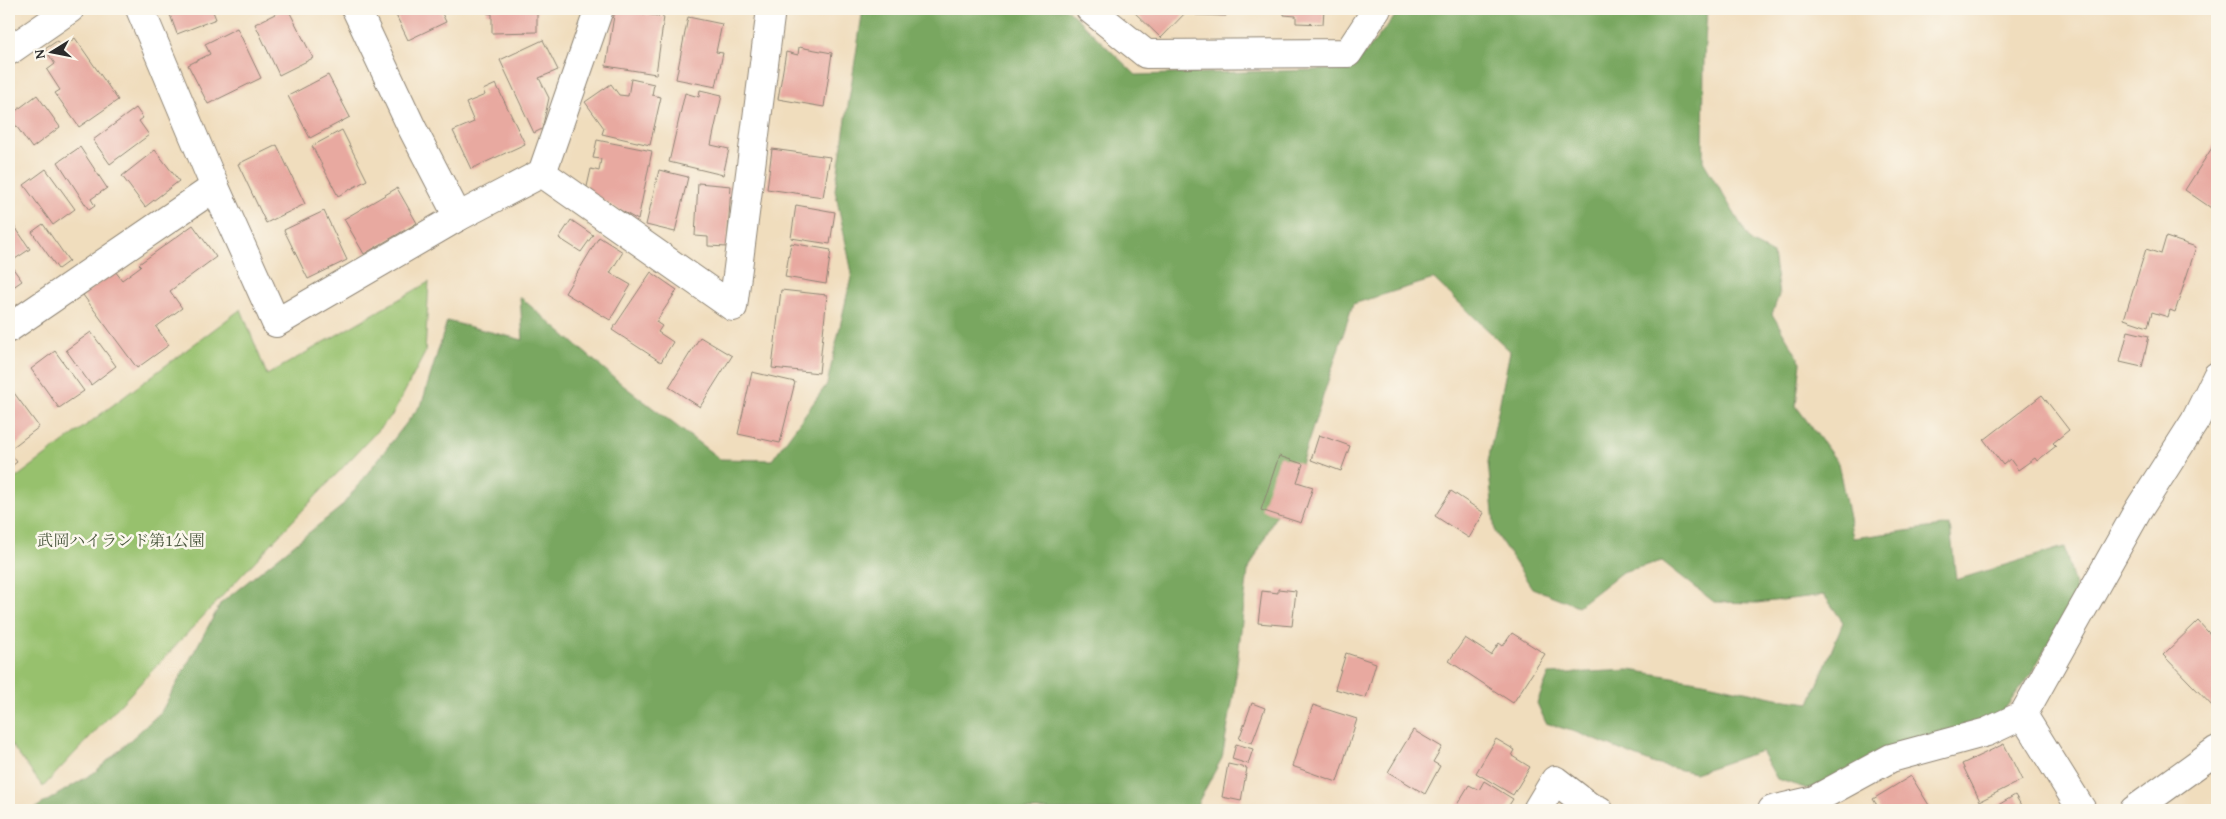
<svg xmlns="http://www.w3.org/2000/svg" width="2226" height="819" viewBox="0 0 2226 819" font-family="'Gentium Book Plus','Noto Serif JP',serif">
	<style>
		.green { fill: #97c16d; stroke: #61764c }
		.forest { fill: #79a760; stroke: #526946 }
		.building { fill: #e8a9a0 }
		.lines { fill: none; stroke-linecap: round; stroke-linejoin: round }
		.minor-casing { stroke: #8e8474; stroke-width: 30 }
		.minor { stroke: #fff; stroke-width: 28 }
		.labels { text-anchor: middle; stroke-width: 5; stroke-linejoin: round; paint-order: stroke }
		.park-label { font-size: 16px; fill: #4b583f; stroke: #fbf7ec }
	</style>
	<rect width="100%" height="100%" fill="#fbf7ec"/>
	<filter id="ink" filterUnits="userSpaceOnUse"><feTurbulence type="fractalNoise" baseFrequency=".02" numOctaves="2"/><feDisplacementMap in="SourceGraphic" scale="10" xChannelSelector="R" yChannelSelector="G"/><feConvolveMatrix kernelMatrix="1 2 1 2 8 2 1 2 1" color-interpolation-filters="sRGB"/></filter>
	<filter id="wash" filterUnits="userSpaceOnUse"><feTurbulence type="fractalNoise" baseFrequency=".0096" numOctaves="4" result="noise"/><feDisplacementMap in="SourceGraphic" scale="20" xChannelSelector="R" yChannelSelector="G"/><feGaussianBlur stdDeviation="1.12" result="paint"/><feColorMatrix in="noise" values="0 0 0 0 0 0 0 0 0 0 0 0 0 0 0 0 0 1.4 0 .05"/><feComposite in="paint" operator="in"/></filter>
	<g filter="url(#wash)">
		<rect width="100%" height="100%" fill="#f0ddbd"/>
		<polygon class="green" points="429,282 425,353 393,414 43,787 9,742 9,483 241,309 267,375"/>
		<polygon class="forest" points="863,9 1067,9 1136,75 1352,69 1401,9 1707,9 1704,59 1703,161 1752,243 1773,254 1779,295 1772,314 1801,362 1796,406 1838,463 1853,538 1950,525 1956,580 2064,547 2077,593 2031,674 2001,714 1808,789 1777,779 1761,751 1695,773 1655,764 1578,733 1546,723 1537,703 1549,674 1630,670 1703,682 1786,700 1810,703 1843,622 1824,595 1757,603 1714,602 1662,561 1622,572 1578,606 1532,588 1495,532 1488,462 1510,351 1434,279 1353,304 1300,467 1248,571 1233,698 1222,758 1194,810 32,810 95,772 161,712 221,603 341,507 422,403 447,321 523,340 520,297 624,386 720,459 772,460 827,384 852,273 835,190"/>
		<g id="blocks">
			<g class="building">
				<polygon points="168,9 212,9 216,19 177,34"/>
				<polygon points="285,9 288,9 313,58 279,75 255,24"/>
				<polygon points="393,9 440,9 446,22 408,40"/>
				<polygon points="487,9 537,9 537,32 492,33 492,14 487,13"/>
				<polygon points="615,9 664,17 656,74 606,66"/>
				<polygon points="1131,9 1189,9 1161,38"/>
				<polygon points="1196,9 1226,9 1226,16 1196,15"/>
				<polygon points="1240,9 1269,9 1269,13 1240,11"/>
				<polygon points="1284,9 1324,9 1323,24 1296,23 1296,16 1284,15"/>
				<polygon points="688,17 722,24 716,52 723,53 716,87 676,79"/>
				<polygon points="237,28 261,78 208,104 188,65 210,54 205,44"/>
				<polygon points="75,38 118,100 79,127 55,93 60,90 47,70 55,64 45,49 57,41 62,48"/>
				<polygon points="543,40 558,70 539,78 549,98 542,129 534,133 500,60"/>
				<polygon points="799,47 832,53 824,107 778,99 786,52 798,55"/>
				<polygon points="328,75 350,117 310,138 288,96"/>
				<polygon points="631,79 654,84 652,95 661,97 650,145 602,134 604,128 585,102 611,84 619,95 628,96"/>
				<polygon points="496,84 525,144 471,169 453,131 474,122 466,103 485,95 483,90"/>
				<polygon points="700,90 722,95 711,145 729,149 723,175 669,162 685,93 699,97"/>
				<polygon points="37,95 60,127 32,148 9,116"/>
				<polygon points="136,108 143,118 139,121 149,135 110,164 93,140"/>
				<polygon points="342,130 367,180 338,196 312,146"/>
				<polygon points="597,140 652,151 638,220 586,191 591,169 599,171 601,159 593,158"/>
				<polygon points="2217,140 2217,212 2185,190"/>
				<polygon points="277,145 305,204 266,223 238,164"/>
				<polygon points="80,147 107,188 91,199 95,206 89,210 58,162"/>
				<polygon points="772,149 830,157 823,197 767,189"/>
				<polygon points="155,150 179,181 145,207 122,176"/>
				<polygon points="46,169 75,209 53,225 24,185"/>
				<polygon points="659,170 688,177 675,232 646,225"/>
				<polygon points="698,183 731,186 727,247 708,246 708,237 695,236"/>
				<polygon points="397,188 417,223 364,254 344,219"/>
				<polygon points="796,205 835,212 830,244 791,238"/>
				<polygon points="324,211 347,260 308,279 284,230"/>
				<polygon points="9,218 30,249 9,263 22,281 9,290"/>
				<polygon points="571,220 593,235 581,252 559,238"/>
				<polygon points="43,224 69,261 58,269 32,232"/>
				<polygon points="193,225 216,257 170,291 182,308 156,327 169,345 137,368 83,295 115,271 122,280 141,266 139,264"/>
				<polygon points="599,237 623,252 610,273 631,285 610,320 565,293"/>
				<polygon points="2166,237 2196,247 2175,312 2170,310 2168,317 2152,312 2148,327 2124,319 2146,249 2161,254"/>
				<polygon points="791,243 831,250 826,284 785,277"/>
				<polygon points="651,272 677,290 656,322 662,326 658,332 673,342 661,362 612,330"/>
				<polygon points="781,290 827,295 819,373 772,368"/>
				<polygon points="2128,331 2149,336 2142,367 2120,362"/>
				<polygon points="91,332 116,366 91,385 66,350"/>
				<polygon points="700,337 732,356 700,407 669,387"/>
				<polygon points="55,351 84,391 59,408 31,369"/>
				<polygon points="752,372 795,382 780,443 738,434"/>
				<polygon points="9,386 39,427 9,450"/>
				<polygon points="2042,395 2069,430 2053,443 2056,446 2037,461 2035,458 2018,470 2010,459 2003,465 1984,440"/>
				<polygon points="1319,435 1350,446 1341,471 1311,460"/>
				<polygon points="9,451 17,462 9,468"/>
				<polygon points="1279,456 1303,464 1297,482 1313,487 1301,523 1261,510"/>
				<polygon points="1451,491 1484,513 1469,538 1435,516"/>
				<polygon points="1278,589 1296,591 1292,626 1258,623 1262,591 1278,593"/>
				<polygon points="2198,621 2217,642 2217,711 2163,655"/>
				<polygon points="1512,633 1545,654 1513,703 1449,661 1465,638 1491,655 1499,643 1503,646"/>
				<polygon points="1346,653 1376,663 1366,698 1335,689"/>
				<polygon points="1252,703 1265,708 1252,743 1239,739"/>
				<polygon points="1313,705 1357,719 1337,782 1292,766"/>
				<polygon points="1413,730 1442,747 1433,762 1440,766 1425,794 1388,772"/>
				<polygon points="1496,739 1515,750 1512,756 1530,767 1513,795 1476,773"/>
				<polygon points="1236,744 1253,749 1248,764 1232,759"/>
				<polygon points="2004,744 2022,780 1980,801 1962,764"/>
				<polygon points="1228,764 1247,768 1241,801 1222,797"/>
				<polygon points="1911,776 1932,810 1880,810 1873,799"/>
				<polygon points="1484,781 1513,799 1506,810 1460,810 1455,808 1469,785 1479,790"/>
				<polygon points="2015,795 2024,810 1990,810"/>
			</g>
		</g>
	</g>
	<g filter="url(#ink)">
		<use href="#blocks" fill-opacity="0" stroke="#8e8474" stroke-width="1"/>
		<g class="lines">
			<g class="minor-casing">
				<g id="minor">
					<polyline points="140,9 215,187 276,323 458,217 542,173 599,9"/>
					<polyline points="356,9 412,128 458,217"/>
					<polyline points="1090,9 1146,54 1348,53 1377,9"/>
					<polyline points="9,51 70,9"/>
					<polyline points="542,173 733,307 771,9"/>
					<polyline points="9,328 215,187"/>
					<polyline points="1537,810 1555,780 1590,807 1599,810"/>
					<polyline points="1772,810 1814,800 1891,758 1987,732 2023,715"/>
					<polyline points="2082,810 2023,715 2137,512 2195,421 2217,376"/>
					<polyline points="2134,810 2217,750"/>
				</g>
			</g>
			<use href="#minor" class="minor"/>
		</g>
	</g>
	<g class="labels">
		<g class="park-label">
			<text x="121" y="546">武岡ハイランド第1公園</text>
		</g>
	</g>
	<rect width="2226" height="819" fill="none" stroke="#fbf7ec" stroke-width="30"/>
	<g transform="translate(52 52) rotate(260)" stroke="#fbf7ec" stroke-width="4" paint-order="stroke">
	<path d="M0-4L9 19L0 12L-9 19Z" fill="#2b2b2b"/>
	<text y="-8" font-size="14" font-weight="bold" text-anchor="middle" fill="#2b2b2b">N</text>
	</g>
</svg>
